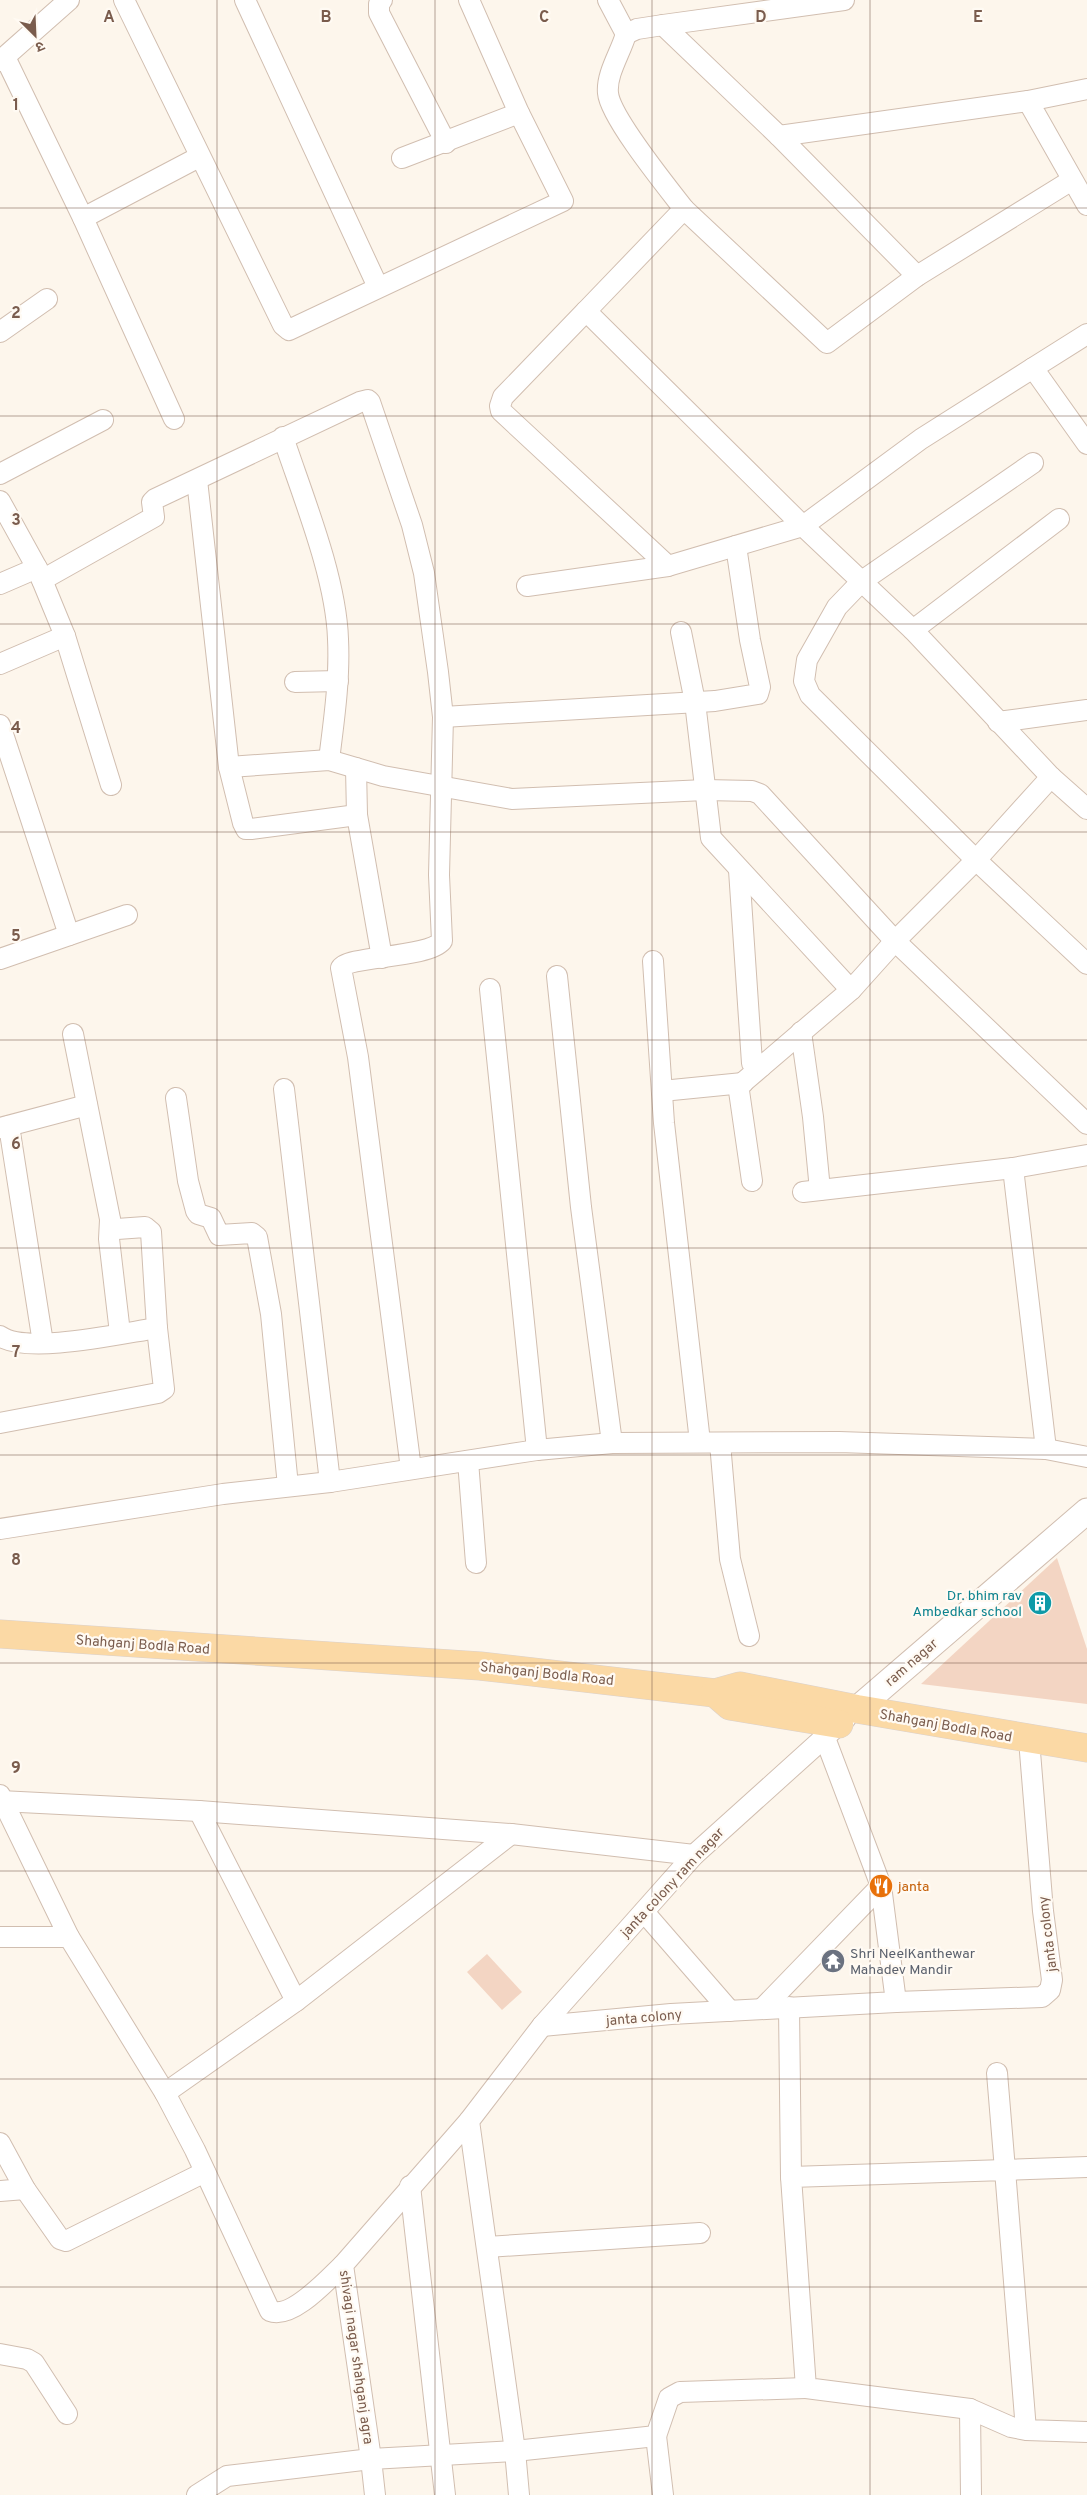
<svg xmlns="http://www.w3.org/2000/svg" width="1087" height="2495" viewBox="0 0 1087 2495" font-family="Overpass,'Noto Sans Devanagari',sans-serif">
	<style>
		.building { fill: #f3d5c3 }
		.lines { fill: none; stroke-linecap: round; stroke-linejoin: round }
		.minor-casing { stroke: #d1beb0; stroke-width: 22 }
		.tertiary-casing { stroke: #d1beb0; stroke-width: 27 }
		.primary-casing { stroke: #dad1cd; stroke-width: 29 }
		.minor { stroke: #fff; stroke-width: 20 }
		.tertiary { stroke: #fff; stroke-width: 25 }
		.primary { stroke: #fbd9a5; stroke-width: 28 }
		.grid { fill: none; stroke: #7a5c4d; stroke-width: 1; stroke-opacity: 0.55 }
		.labels { text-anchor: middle; stroke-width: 4.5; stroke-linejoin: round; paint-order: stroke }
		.culture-label { font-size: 14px; fill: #0d838f; stroke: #fffaf3; text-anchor: end }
		.street-label { font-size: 14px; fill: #7a5c4d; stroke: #fffaf3 }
		.food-label { font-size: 14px; fill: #c56008; stroke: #fffaf3; text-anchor: start }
		.worship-label { font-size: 14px; fill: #5b616d; stroke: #fffaf3; text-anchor: start }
		.grid-label { font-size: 16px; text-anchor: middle; font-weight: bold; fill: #7a5c4d; stroke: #fffaf3; stroke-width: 4.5; stroke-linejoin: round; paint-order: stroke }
	</style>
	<rect width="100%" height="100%" fill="#fdf6ec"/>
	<g class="building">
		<polygon points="1057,1558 1087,1649 1087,1704 921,1684"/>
		<polygon points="487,1954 522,1992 502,2010 467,1972"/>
	</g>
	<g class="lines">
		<g class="minor-casing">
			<g id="minor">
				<polyline points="124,0 283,325 289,330 563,201 519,113 469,0"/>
				<polyline points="245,0 378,287"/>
				<polyline points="382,0 379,4 379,13 446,143"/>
				<path d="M608 0 626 34C621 52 606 74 608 93 610 117 667 187 684 209"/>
				<polyline points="663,25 779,136"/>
				<polyline points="626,34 637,29 663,25 844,0"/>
				<polyline points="5,57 83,218 174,419"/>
				<polyline points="0,61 69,0"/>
				<polyline points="1087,89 1028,101 1087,205"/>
				<polyline points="402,158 519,113"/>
				<polyline points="1072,180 917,276 827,343 684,209 586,311 803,526 913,630 1051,777 1087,809"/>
				<polyline points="83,218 199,157"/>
				<polyline points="917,276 779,136 1028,101"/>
				<polyline points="586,311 503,397 500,406 501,411 668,566"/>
				<polyline points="0,332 47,299"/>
				<polyline points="1087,334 1033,368 1087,444"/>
				<path d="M283 437C303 497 336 577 338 639 340 679 334 720 329 760"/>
				<polyline points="1033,463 862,581 837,607 807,660 804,681 810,695 976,860 1087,964"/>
				<polyline points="0,474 103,420"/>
				<polyline points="197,480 229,767 243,823 246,829 251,829 357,815"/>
				<polyline points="0,501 37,568 65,636 111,785"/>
				<path d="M42 580 154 517 152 502 155 499 360 402 368 400 370 402 412 525 424 573 438 672 443 717 439 875 442 941C428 958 347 956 341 968L358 1057 411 1469"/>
				<polyline points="0,584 37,568"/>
				<polyline points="527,586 668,566 803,526 921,439 1033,368"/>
				<polyline points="913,630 1059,519"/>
				<polyline points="681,632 695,702 711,838 851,990"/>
				<polyline points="0,664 65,636"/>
				<polyline points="295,682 338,681"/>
				<polyline points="443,717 715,701 758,694 760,687 750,640 736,546"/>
				<polyline points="998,722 1087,710"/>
				<polyline points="0,725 69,935"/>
				<polyline points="229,767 329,760 383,776 512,799 705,790 752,791 760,794 895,941 1087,1124"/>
				<polyline points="356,768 357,815 382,958"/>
				<polyline points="739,870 752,1063 755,1067 761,1067 851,990 895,941 976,860 1051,777"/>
				<polyline points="0,959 127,915"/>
				<polyline points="653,961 664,1123 700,1442"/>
				<polyline points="557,976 581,1207 612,1443"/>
				<polyline points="490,989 537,1450"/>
				<polyline points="801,1032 813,1117 820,1190"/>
				<polyline points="284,1089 330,1482"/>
				<polyline points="662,1091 743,1083"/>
				<polyline points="176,1098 188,1181 196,1211 198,1214 211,1218 219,1235 252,1233 257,1237 271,1314 288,1486"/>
				<polyline points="9,1126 43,1343"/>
				<polyline points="0,1128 87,1105"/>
				<polyline points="1013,1168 1046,1449"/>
				<polyline points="752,1181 739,1091 740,1085 761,1067"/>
				<polyline points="803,1192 1013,1168 1087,1155"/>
				<polyline points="110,1220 109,1239 120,1333"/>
				<path d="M0 1336C26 1355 123 1333 157 1328"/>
				<polyline points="0,1423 158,1393 164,1389 157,1328 151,1232 145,1227 117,1229 111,1224 73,1034"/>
				<polyline points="720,1443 730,1559 749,1636"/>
				<polyline points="468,1461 476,1563"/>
				<polyline points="0,1529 223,1494 330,1482 537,1450 612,1443 839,1442 1046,1449 1087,1457"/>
				<polyline points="0,1795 69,1937"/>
				<polyline points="0,1801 199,1811 511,1834 694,1855"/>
				<polyline points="199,1811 296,2001"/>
				<polyline points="644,1912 730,2011"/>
				<polyline points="0,1937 69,1937 165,2093 296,2001 511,1834"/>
				<polyline points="896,2002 1042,1997 1050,1990 1052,1980 1043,1911 1030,1752"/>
				<polyline points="789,2007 791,2177"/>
				<polyline points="762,2009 881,1886"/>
				<polyline points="542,2026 671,2014 896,2002 881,1886 825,1738"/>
				<polyline points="997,2073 1005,2170 1087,2167"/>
				<path d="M165 2093 195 2150 270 2311C292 2320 328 2279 343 2265"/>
				<polyline points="0,2143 25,2189 60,2239 66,2241 205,2172"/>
				<polyline points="410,2186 445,2495"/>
				<polyline points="0,2191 25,2189"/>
				<polyline points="487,2247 700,2233"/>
				<polyline points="0,2354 27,2359 34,2363 67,2414"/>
				<polyline points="970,2409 971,2495"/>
				<polyline points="1026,2430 1005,2170 791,2177 806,2388 970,2409 1011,2427 1026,2430 1087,2432"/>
				<polyline points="656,2436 663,2495"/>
				<polyline points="197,2495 227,2476 371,2459 343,2265 469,2121"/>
				<polyline points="375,2495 371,2459 515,2451 656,2436 669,2398 680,2392 806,2388"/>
				<polyline points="519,2495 515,2451 469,2121 542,2026 694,1855 846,1718"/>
			</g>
		</g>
		<g class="tertiary-casing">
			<polyline id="tertiary" points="857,1709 1087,1511"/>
		</g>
		<g class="primary-casing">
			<g id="primary">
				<polyline points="0,1634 480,1666 715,1693 740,1686 857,1709 1087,1748"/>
				<polyline points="715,1693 730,1706 839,1724"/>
			</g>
		</g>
		<use href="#minor" class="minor"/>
		<use href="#tertiary" class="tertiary"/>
		<use href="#primary" class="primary"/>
	</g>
	<path class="grid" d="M217 0V2495M435 0V2495M652 0V2495M870 0V2495M0 208H1087M0 416H1087M0 624H1087M0 832H1087M0 1040H1087M0 1248H1087M0 1455H1087M0 1663H1087M0 1871H1087M0 2079H1087M0 2287H1087"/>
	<defs>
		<g id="building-disc" transform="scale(1.25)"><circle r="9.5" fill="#0f9aa8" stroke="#fffaf3"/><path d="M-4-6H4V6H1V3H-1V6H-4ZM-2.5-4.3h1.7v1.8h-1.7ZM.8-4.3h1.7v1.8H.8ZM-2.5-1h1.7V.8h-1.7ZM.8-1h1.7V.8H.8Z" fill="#fff"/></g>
		<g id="restaurant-disc" transform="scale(1.25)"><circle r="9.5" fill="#e8710a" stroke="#fffaf3"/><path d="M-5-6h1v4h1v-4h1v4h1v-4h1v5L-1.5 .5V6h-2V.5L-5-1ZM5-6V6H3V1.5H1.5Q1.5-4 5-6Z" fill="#fff"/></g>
		<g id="temple-disc" transform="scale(1.25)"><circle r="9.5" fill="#6b7280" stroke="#fffaf3"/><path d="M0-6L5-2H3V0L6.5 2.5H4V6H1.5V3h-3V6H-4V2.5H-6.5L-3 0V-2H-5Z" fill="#fff"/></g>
	</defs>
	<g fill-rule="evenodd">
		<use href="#building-disc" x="1040" y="1603"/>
		<use href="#restaurant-disc" x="881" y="1886"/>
		<use href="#temple-disc" x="833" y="1961"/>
	</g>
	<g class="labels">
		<g class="culture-label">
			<text x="1022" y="1600">Dr. bhim rav<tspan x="1022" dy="16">Ambedkar school</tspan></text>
		</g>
		<g class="street-label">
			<text transform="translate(143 1644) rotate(4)" y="5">Shahganj Bodla Road</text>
			<text transform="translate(911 1662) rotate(-41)" y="5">ram nagar</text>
			<text transform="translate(547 1673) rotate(6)" y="5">Shahganj Bodla Road</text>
			<text transform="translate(946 1725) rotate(10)" y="5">Shahganj Bodla Road</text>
			<text transform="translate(672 1882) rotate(-47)" y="5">janta colony ram nagar</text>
			<text transform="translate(1047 1934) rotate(-97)" y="5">janta colony</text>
			<text transform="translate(644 2017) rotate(-5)" y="5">janta colony</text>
			<text transform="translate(357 2357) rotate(82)" y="5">shivagi nagar shahganj agra</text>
		</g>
		<g class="food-label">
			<text x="898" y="1891">janta</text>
		</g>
		<g class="worship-label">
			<text x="850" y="1958">Shri NeelKanthewar<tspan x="850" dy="16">Mahadev Mandir</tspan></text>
		</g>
	</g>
	<g class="grid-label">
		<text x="109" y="22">A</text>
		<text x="326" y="22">B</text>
		<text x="544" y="22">C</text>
		<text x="761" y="22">D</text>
		<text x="978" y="22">E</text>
		<text x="16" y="110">1</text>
		<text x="16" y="318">2</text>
		<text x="16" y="525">3</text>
		<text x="16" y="733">4</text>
		<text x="16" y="941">5</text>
		<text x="16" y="1149">6</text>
		<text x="16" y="1357">7</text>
		<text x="16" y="1565">8</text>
		<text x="16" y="1773">9</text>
	</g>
	<g transform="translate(35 35) rotate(156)" stroke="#fffaf3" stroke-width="4" paint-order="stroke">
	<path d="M0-4L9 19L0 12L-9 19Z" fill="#7a5c4d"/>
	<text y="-8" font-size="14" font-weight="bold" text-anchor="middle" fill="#7a5c4d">उ</text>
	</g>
</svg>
